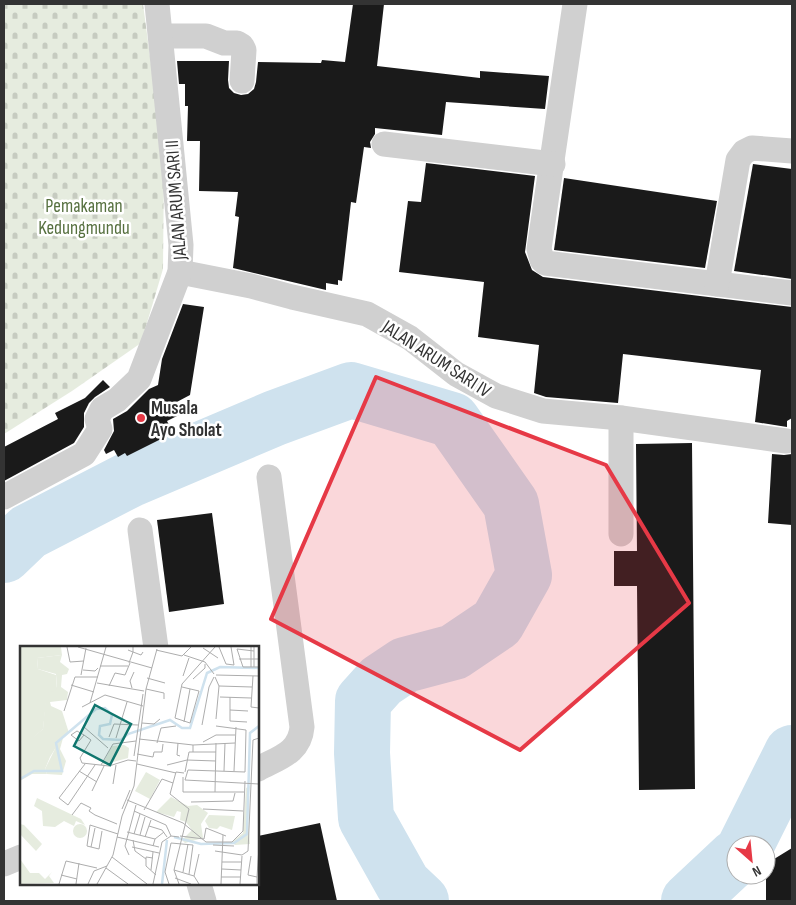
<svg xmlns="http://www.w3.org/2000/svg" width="796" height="905" viewBox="0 0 796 905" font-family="'Sofia Sans Condensed',sans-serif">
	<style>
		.cemetery { fill: url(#cemetery-stones) }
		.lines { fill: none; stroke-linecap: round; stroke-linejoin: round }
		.river { stroke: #cfe2ee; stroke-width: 56 }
		.building { fill: #1a1a1a }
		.minor { stroke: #d0d0d0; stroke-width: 25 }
		.marked { fill: #e63946; fill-opacity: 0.2; stroke: #e63946; stroke-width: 4; stroke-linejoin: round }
		.poi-dot { fill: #e63946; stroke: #fff; stroke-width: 2 }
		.labels { text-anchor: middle; stroke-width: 5; stroke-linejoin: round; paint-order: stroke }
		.street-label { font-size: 19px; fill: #333; stroke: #fff }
		.park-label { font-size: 19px; fill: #56703f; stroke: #fff }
		.poi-label { font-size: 19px; font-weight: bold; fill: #333; stroke: #fff; text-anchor: start }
		.inset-river { fill: none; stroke: #cfe2ee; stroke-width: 2.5 }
		.inset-road { fill: none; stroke: #adadad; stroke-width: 1 }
		.view { fill: #0f766e; fill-opacity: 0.15; stroke: #0f766e; stroke-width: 2.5 }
		.inset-edge { fill: none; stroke: #333; stroke-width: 2.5 }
	</style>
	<defs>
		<pattern id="cemetery-stones" width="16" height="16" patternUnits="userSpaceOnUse" patternTransform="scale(1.25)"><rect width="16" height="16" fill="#e6ecdf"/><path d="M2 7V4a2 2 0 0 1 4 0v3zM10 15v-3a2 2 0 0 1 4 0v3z" fill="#c6cbc0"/></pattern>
	</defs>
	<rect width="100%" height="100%" fill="#fff"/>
	<polygon class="cemetery" points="4,4 143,4 164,162 163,269 141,343 72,391 4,434"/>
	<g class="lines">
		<g class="river">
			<polyline points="4,555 28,532 129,480 275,418 351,390 452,420 511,504 524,575 497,623 454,652 405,665 381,681 363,701 362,753 366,818 403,884 421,901"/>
			<polyline points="746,845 792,753"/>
			<polyline points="689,901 736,857"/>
		</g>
	</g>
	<g class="building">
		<polygon points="353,4 384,4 377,66 480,78 480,71 549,76 545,109 446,102 442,135 375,128 375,134 370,142 371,148 364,147 356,203 351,202 342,281 338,280 338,285 326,283 326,290 233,268 239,217 235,216 238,192 199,191 200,141 187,141 188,106 185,106 185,84 179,84 177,61 229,61 228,80 229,88 234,93 241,95 248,94 254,89 256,82 258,62 321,63 322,60 345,62"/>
		<polygon points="426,163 535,176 525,252 532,270 543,277 792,307 792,418 787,421 787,427 755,422 761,370 623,354 618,403 546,397 534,393 539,345 478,337 484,282 399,272 408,201 421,202"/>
		<polygon points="753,164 792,169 792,279 734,271"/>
		<polygon points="564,178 717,201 705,268 554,250"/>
		<polygon points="183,304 204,307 190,395 173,404 179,415 167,421 173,433 127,456 125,453 118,457 114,450 106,454 104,450 114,431 113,419 127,411 149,389 158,385 162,359"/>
		<polygon points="103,380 110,387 95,397 89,403 84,413 84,427 74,443 4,481 4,447 58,419 55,413 85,398"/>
		<polygon points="692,443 695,789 639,790 637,586 614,586 614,551 637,551 636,444"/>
		<polygon points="772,454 784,455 792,454 792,525 768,523"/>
		<polygon points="212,513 224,604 169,612 157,520"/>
		<polygon points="320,823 337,901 258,901 258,836"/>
		<polygon points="792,848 792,901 766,901 766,864"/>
	</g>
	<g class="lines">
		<g class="minor">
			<polyline points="575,4 539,249 542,260 545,263 792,293"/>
			<polyline points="161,36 206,36 224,43 237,43 242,46 244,50 242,81"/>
			<polyline points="384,144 553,164"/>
			<polyline points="180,272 251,286 292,297 367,314 410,338 456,374 496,396 543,411 621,418 786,441"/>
			<polyline points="717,284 738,160 744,152 752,148 792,151"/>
			<polyline points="4,497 84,454 100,429 97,419 102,409 117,400 139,379 180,272 181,245 157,4"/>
			<polyline points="140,530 156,648"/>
			<polyline points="621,534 621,418"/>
			<path d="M258 769C278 758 300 753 302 727L269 477"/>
			<polyline points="4,864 21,857"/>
			<polyline points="199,884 204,901"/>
		</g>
	</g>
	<path class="marked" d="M376 377 606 465 689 603 520 750 271 619Z"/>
	<circle class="poi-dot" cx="141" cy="418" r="5"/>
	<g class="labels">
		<g class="street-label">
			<text transform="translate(175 200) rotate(-94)" y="7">JALAN ARUM SARI II</text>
			<text transform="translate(437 358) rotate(33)" y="7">JALAN ARUM SARI IV</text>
		</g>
		<g class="park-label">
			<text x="84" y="212">Pemakaman<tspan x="84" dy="22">Kedungmundu</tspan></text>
		</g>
		<g class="poi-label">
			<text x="151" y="414">Musala<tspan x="151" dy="22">Ayo Sholat</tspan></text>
		</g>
	</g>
	<g transform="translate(20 646)">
		<rect width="239" height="239" fill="#fff"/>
		<path d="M35 103H40L46 115 42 129 27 128 25 123ZM189 169 215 170 212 184 200 180 197 183 189 182 185 175Z" fill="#e6ecdf"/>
		<path d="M42 9 40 16 49 23 47 28 42 29 41 41 48 46 47 54 30 56 31 60 42 65 49 87 43 92 40 103H35L30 111 25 123 27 128H12L0 135V95L6 97 23 83 26 47 37 41 36 28 18 23 17 12ZM230 140 227 163 230 198 215 199 212 196 223 187 226 142ZM151 151 168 160 177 159 188 167 181 178 183 192 165 197 162 194 172 184 166 176 160 174 161 166 157 165 154 171 136 166ZM17 152 61 173 65 179 56 175 54 180 44 175 35 181 23 180 22 165 14 160ZM0 213 10 227H19L25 233 32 226 29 230 34 237 0 238Z" fill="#e6ecdf"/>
		<path d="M0 1H41L42 9 17 12 18 23 36 29 37 44 27 47 23 83 6 98 0 95ZM104 99 109 102 108 112 82 119 92 100Z" fill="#e6ecdf"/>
		<path d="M126 126 140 134 130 153 115 145ZM53 185a7 7 0 1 1 14 0a7 7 0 1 1-14 0ZM0 178 4 179 22 198 16 205 0 188Z" fill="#e6ecdf"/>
		<path class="inset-river" d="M0 133 14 125H42L36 97 76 63 85 62 92 69 90 78 80 80 79 89 83 93 101 94 108 88 150 74 162 82H170L187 27 200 21 239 22M154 191 181 198 214 197 227 188 230 87 239 80M142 238 147 194"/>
		<path class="inset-road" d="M47 1 50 16 64 15M58 1 132 22M113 1V6L121 9 123 6M199 1 206 18 214 19 211 1M183 2 198 12M108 4 113 6 109 17M136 4 162 10 171 1M234 5 217 3 223 21H239M164 9 185 16 194 28M219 13H239M80 20H108M231 21V1M234 21V1M63 24 75 25 78 22M61 29 66 2M196 29 239 30M163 30 169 12M233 30 231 61 239 62M195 31 199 40 196 73M127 32 145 37M173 33 185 22V18M77 37 124 45M51 39 74 46M89 40 95 27 105 29 110 17M199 40 232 41M162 41 179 45 170 77 155 72 162 38 195 1M112 42 110 35 114 26M126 43 144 47V53M200 51 231 52M210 51V75L227 76M70 57 86 1M62 61 85 49 123 60M210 64 228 65M44 65 55 31H78M164 76 170 43M122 77 134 78 140 73M182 79 189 41 194 31M196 80 226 84 225 126 168 124 165 134 239 138M64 81 88 102M64 89 59 95 51 89 57 85 64 89 71 94 60 112 62 117 89 120 108 114 116 115M89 91 94 78 118 79M96 92 107 56M119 93 173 99M183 96 196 89H215M137 97 141 82 156 80M158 97 157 109 160 110M173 99 215 97M173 99V106H196M117 108 133 111 134 106H142L143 98M114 110 123 48M65 118 39 152 48 159 75 119M117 118 156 127M81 119 93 98 116 95M147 119 167 114 196 115M59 125 77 136M204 125 205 97M214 125 216 81M165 126 169 106H173M163 131V146H224M93 138 96 119M72 145 84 120M195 146 196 97M107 154 163 177 186 196H212L223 185 225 135M171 156 213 155 215 147M102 163 110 144M183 163 223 165M124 164 142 133 153 137M114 165 146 179 151 190M52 169 61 157 71 162 69 165 75 169 97 178M129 180 142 184 147 191M82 185 79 203 67 200 70 179 98 188M107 186 135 193M114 188 120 168M120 189 125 171M160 190 184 193M97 191 139 201M125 191 131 174M184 193 186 182 206 190M113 194 115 205 126 213M193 199 214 200M133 200 135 193 144 186M71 201 75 182M112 201 139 207M195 205 222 209M109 209 105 200 116 159M222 209 228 205 233 94 239 92M231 210 228 229 237 231V238M92 211 127 238M133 212 126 211V220L136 229M202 216H221M86 222 108 238M202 223 221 224M131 224 133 206M154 224 174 230 179 238M163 226 168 198M41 229 57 233M174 230 179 208M201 231H221M237 231 239 201M155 232 171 238M39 238 46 215 77 222M56 238 59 217M68 238 74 225 87 220M77 238 93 209 102 170 114 140 126 43 137 3M133 238 142 196 151 190 159 191M149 238 145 226 151 197 173 199 169 228M159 238 154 224 169 163 150 148 156 126 164 127M201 238 203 189M220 238 222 210"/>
		<path class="view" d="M75 59 111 78 90 119 54 100Z"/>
		<rect width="239" height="239" class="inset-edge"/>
	</g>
	<rect width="796" height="905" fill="none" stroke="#333333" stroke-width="10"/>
	<g transform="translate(751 860) rotate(153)"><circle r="24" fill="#ffffff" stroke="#adadad"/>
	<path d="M0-4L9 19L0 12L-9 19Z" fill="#e63946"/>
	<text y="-8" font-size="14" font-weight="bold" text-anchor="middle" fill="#333333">N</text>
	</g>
</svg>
